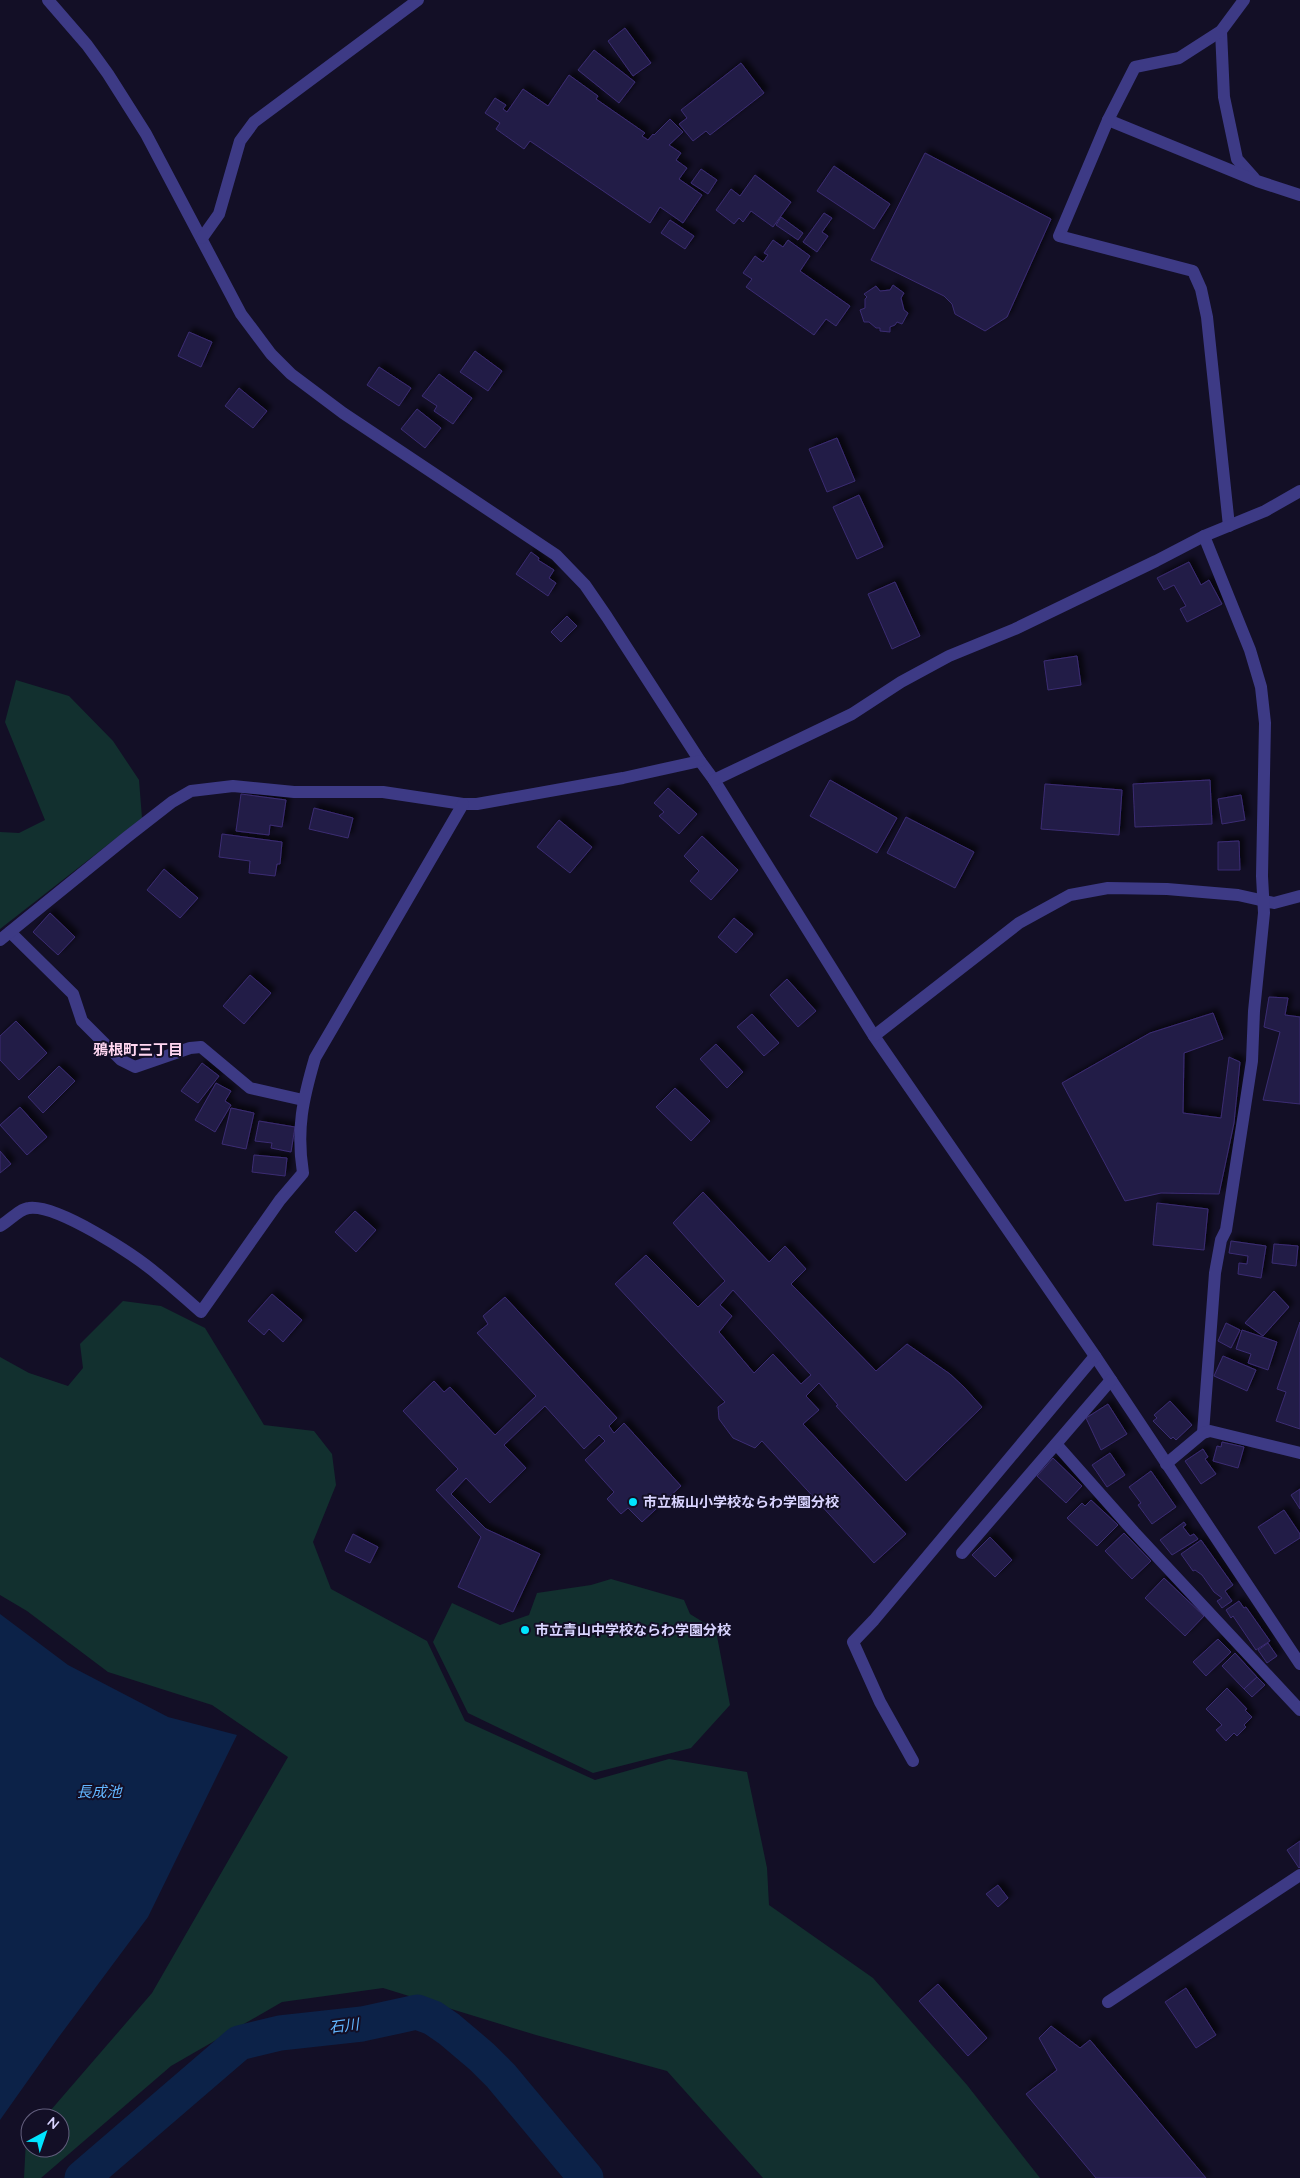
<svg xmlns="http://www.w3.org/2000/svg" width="1300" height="2178" viewBox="0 0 1300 2178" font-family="Quicksand,'Noto Sans JP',sans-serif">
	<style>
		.green { fill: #12302f }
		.water { fill: #0c2248 }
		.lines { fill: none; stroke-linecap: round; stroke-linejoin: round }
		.river { stroke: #0c2248; stroke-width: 35 }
		.building { fill: #241b47; stroke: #3b2d73; fill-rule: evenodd; filter: url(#shadow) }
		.minor { stroke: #3d3a85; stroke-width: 12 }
		.poi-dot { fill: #00e5ff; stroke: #130f26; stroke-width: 2 }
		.labels { text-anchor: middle; stroke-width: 4; stroke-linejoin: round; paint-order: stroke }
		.poi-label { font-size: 14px; font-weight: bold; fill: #d9d4ff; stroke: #130f26; text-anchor: start }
		.neighbourhood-label { font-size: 15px; font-weight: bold; fill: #ffd6f0; stroke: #130f26 }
		.water-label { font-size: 15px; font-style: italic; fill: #62b6ff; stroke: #130f26 }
	</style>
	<defs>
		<filter id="shadow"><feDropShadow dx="4.5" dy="-4.5" stdDeviation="2.5" flood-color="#0009"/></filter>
	</defs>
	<rect width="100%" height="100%" fill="#130f26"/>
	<g class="green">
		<polygon points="16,680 69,696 113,741 139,780 142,818 0,929 0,832 19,833 45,820 5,722"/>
		<polygon points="123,1301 161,1306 205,1328 264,1425 314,1431 332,1454 336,1485 313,1542 331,1589 427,1641 465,1721 595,1780 669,1759 747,1772 767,1868 769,1905 873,1978 967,2085 1040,2178 763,2178 667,2071 536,2035 383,1988 282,2002 171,2066 41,2178 24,2178 26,2139 30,2134 30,2148 60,2148 60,2118 44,2118 152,1993 288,1757 212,1705 108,1672 27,1611 0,1595 0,1357 29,1373 68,1386 83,1368 80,1344"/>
		<polygon points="611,1579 684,1600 690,1614 711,1627 717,1636 730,1705 691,1748 593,1773 468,1713 433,1642 452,1603 500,1625 529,1615 537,1593 591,1585"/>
	</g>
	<polygon class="water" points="0,1614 68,1665 168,1717 237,1735 148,1917 58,2038 0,2120"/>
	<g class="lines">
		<polyline class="river" points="82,2178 239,2043 280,2033 362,2024 417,2012 433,2018 449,2029 482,2057 501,2076 586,2178"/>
	</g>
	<g class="building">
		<polygon points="625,28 651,63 633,76 608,41"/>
		<polygon points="594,50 635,82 619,103 578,70"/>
		<polygon points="741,63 764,93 710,135 706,131 693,141 679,124 687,118 681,110"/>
		<polygon points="569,75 598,96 596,99 645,133 642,136 648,140 653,134 654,135 670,119 683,132 669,145 681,153 676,160 687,168 679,179 702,195 683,223 660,207 650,223 530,141 524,149 496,129 500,123 485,113 495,98 506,105 503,109 507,112 523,89 548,106"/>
		<polygon points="925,153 1051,219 1007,317 985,331 955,314 952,304 944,296 871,260"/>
		<polygon points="834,166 890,204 874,229 817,191"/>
		<polygon points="701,169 717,180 708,194 691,183"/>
		<polygon points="755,175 791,202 773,227 751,211 743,222 739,218 734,224 716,210 731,189 740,196"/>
		<polygon points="824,213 832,218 822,232 828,236 817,252 803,242"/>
		<polygon points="781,217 803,233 798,240 776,225"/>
		<polygon points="670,220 694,236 685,249 661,233"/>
		<polygon points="773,240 783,247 788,240 810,256 800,271 850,306 836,326 826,319 814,335 746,287 752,279 743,273 755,256 763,262 768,255 764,253"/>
		<polygon points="893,285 904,293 901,298 904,310 908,313 902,324 897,322 895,325 890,327 890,332 880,331 880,328 876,328 869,322 864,322 860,310 865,308 865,299 867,297 864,294 876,286 880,291 890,290"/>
		<polygon points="189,332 212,342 201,367 178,356"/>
		<polygon points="475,351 502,371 488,391 460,372"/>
		<polygon points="379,367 411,388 399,406 367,385"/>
		<polygon points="439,374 472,398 453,424 434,411 437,406 422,396"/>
		<polygon points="239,388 267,411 253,428 225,406"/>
		<polygon points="417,409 441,428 425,448 401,429"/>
		<polygon points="837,438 855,481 827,492 809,449"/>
		<polygon points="859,495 883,547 857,559 833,507"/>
		<polygon points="531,552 539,558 538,560 554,570 549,578 556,583 548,596 516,574"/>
		<polygon points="1189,562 1201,585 1209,580 1222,604 1187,622 1180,609 1186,606 1174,585 1164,590 1157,578"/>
		<polygon points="895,582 920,636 892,649 868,594"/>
		<polygon points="567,616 577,626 561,642 551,632"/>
		<polygon points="1077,656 1081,685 1048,690 1044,661"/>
		<polygon points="830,780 897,818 877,853 810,816"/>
		<polygon points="1210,780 1212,824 1135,827 1133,784"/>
		<polygon points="1045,784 1122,790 1119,835 1041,829"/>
		<polygon points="668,788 697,814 679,834 659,816 664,812 654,803"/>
		<polygon points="241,794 286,800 282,827 270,825 269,835 236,831"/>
		<polygon points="1241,795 1245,820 1222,824 1218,799"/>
		<polygon points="314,808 353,818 348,838 309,829"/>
		<polygon points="906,817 974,852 955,888 887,853"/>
		<polygon points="559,820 592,847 570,873 537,847"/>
		<polygon points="222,834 282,842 280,864 277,864 275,876 249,873 250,861 219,857"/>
		<polygon points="702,836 738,870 711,900 690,881 699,871 684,856"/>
		<polygon points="1239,841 1240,870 1218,870 1218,842"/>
		<polygon points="164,869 198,898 180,918 147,890"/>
		<polygon points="50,913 75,937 58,955 33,932"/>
		<polygon points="734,918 753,934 736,953 718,937"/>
		<polygon points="250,975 271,993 244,1024 223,1006"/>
		<polygon points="787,979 816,1011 798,1027 770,995"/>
		<polygon points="1269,997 1288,998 1285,1015 1300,1017 1300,1104 1263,1100 1280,1032 1264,1027"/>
		<polygon points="1213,1013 1223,1039 1184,1053 1183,1113 1221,1118 1229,1057 1240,1062 1234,1123 1219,1194 1161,1193 1125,1201 1062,1083 1150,1033"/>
		<polygon points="752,1014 779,1043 764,1056 737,1027"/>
		<polygon points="16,1021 47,1053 19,1080 0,1060 0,1036"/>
		<polygon points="716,1044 743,1072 727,1088 700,1059"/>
		<polygon points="202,1063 219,1076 198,1103 181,1091"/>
		<polygon points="59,1066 75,1081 43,1113 28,1097"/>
		<polygon points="216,1083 231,1091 225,1101 231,1105 215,1132 195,1120"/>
		<polygon points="675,1088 710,1121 691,1141 656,1107"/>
		<polygon points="20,1107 47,1137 27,1155 0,1125"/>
		<polygon points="231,1108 254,1113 246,1149 222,1144"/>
		<polygon points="259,1121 295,1127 291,1152 271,1148 272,1143 255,1141"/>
		<polygon points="0,1151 11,1164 0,1173"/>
		<polygon points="254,1155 287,1158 285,1176 252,1172"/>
		<path d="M703 1192 769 1262 785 1246 806 1269 791 1284 876 1371 907 1344 950 1374 964 1387 982 1407 906 1481 836 1406 838 1405 819 1383 806 1396 819 1410 803 1424 906 1534 874 1563 762 1441 755 1448 733 1438 719 1419 718 1407 725 1402 615 1284 646 1255 698 1307 725 1281 673 1223ZM733 1290 811 1375 801 1384 773 1354 754 1373 719 1332 732 1316 720 1305Z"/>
		<polygon points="1157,1203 1208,1209 1204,1250 1153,1245"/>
		<polygon points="355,1211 376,1230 356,1252 335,1232"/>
		<polygon points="1231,1241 1266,1246 1261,1278 1238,1274 1239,1263 1247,1264 1248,1256 1229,1253"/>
		<polygon points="1274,1244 1298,1246 1296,1266 1272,1263"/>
		<polygon points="1274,1291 1289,1307 1263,1336 1245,1323"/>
		<polygon points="272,1294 302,1320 283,1342 269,1329 264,1335 248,1321"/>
		<polygon points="505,1297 617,1418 609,1426 614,1433 624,1423 681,1486 642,1522 628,1508 621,1514 607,1499 614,1492 585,1460 605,1441 599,1435 584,1449 545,1406 504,1445 526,1468 490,1503 466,1478 451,1494 486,1529 540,1554 513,1612 458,1587 481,1537 436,1490 458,1469 403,1411 434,1381 444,1392 450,1387 495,1435 536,1396 477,1333 488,1324 483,1316"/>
		<polygon points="1300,1322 1300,1429 1276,1421 1286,1392 1277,1389"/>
		<polygon points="1226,1323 1240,1330 1231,1348 1218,1341"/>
		<polygon points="1242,1330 1277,1342 1268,1370 1248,1363 1251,1354 1236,1349"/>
		<polygon points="1223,1356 1256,1370 1247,1391 1214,1376"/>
		<polygon points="1170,1401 1192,1425 1176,1440 1173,1437 1171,1439 1153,1421 1157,1418 1154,1415"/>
		<polygon points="1108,1404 1127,1434 1101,1450 1086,1418"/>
		<polygon points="1222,1442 1244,1447 1238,1468 1213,1461 1217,1446 1221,1447"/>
		<polygon points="1203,1449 1208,1457 1205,1459 1216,1474 1201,1484 1185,1461"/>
		<polygon points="1110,1453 1125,1475 1107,1487 1092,1465"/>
		<polygon points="1053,1458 1082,1486 1066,1503 1037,1476"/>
		<polygon points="1151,1471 1176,1507 1152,1524 1138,1505 1141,1503 1129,1487"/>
		<polygon points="1300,1489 1300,1509 1291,1495"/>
		<polygon points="1091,1500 1118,1525 1097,1546 1067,1518 1082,1503 1085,1506"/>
		<polygon points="1284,1510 1300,1534 1300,1538 1275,1554 1258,1527"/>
		<polygon points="1184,1522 1186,1525 1183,1527 1190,1536 1194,1534 1198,1539 1172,1555 1160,1540"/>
		<polygon points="1124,1533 1151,1561 1132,1579 1105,1551"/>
		<polygon points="353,1534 378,1547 370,1563 345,1551"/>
		<polygon points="990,1537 1012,1560 995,1577 972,1555"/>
		<polygon points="1201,1540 1233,1585 1225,1591 1232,1601 1222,1608 1217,1601 1222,1598 1214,1592 1202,1575 1195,1570 1193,1571 1181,1554"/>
		<polygon points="1164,1578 1204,1616 1185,1636 1145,1598"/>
		<polygon points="1239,1601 1244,1608 1246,1607 1270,1641 1256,1650 1233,1616 1231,1618 1226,1610"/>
		<polygon points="1218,1639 1231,1652 1206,1676 1193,1662"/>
		<polygon points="1268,1643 1277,1656 1267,1663 1258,1650"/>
		<polygon points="1235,1653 1257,1677 1244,1689 1222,1666"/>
		<polygon points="1257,1677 1265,1685 1252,1697 1244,1689"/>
		<polygon points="1227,1688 1247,1709 1245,1710 1252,1717 1244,1725 1246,1727 1237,1736 1234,1733 1226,1741 1216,1730 1222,1725 1206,1709"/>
		<polygon points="1300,1841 1300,1867 1299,1868 1287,1850"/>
		<polygon points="998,1885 1008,1898 998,1907 986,1894"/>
		<polygon points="938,1984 987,2038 968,2056 919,2001"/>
		<polygon points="1186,1988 1216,2035 1196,2048 1165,2002"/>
		<polygon points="1051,2026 1080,2048 1090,2040 1206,2178 1096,2178 1026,2094 1057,2070 1039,2038"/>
	</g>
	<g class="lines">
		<g class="minor">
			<polyline points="48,0 87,45 108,74 146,134 241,314 271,354 291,374 343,413 556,555 585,585 607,617 700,761 714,780 874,1036 1095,1356 1300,1664"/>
			<polyline points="1221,31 1224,97 1237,159 1254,178"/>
			<polyline points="1108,120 1257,181 1300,195"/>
			<polyline points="202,238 219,214 240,141 254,122 418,0"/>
			<polyline points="1229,526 1207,317 1201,289 1193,271 1059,236 1108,120 1135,67 1179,58 1221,31 1244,0"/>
			<polyline points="714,780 852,714 901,682 949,656 1015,629 1156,561 1204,536 1265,511 1300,491"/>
			<polyline points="10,932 73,994 82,1021 121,1060 135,1067 190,1048 201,1047 250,1088 303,1100"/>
			<polyline points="0,940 127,837 172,802 191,791 233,786 294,792 383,792 463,804 477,804 623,778 700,761"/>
			<polyline points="874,1036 1019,923 1070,895 1108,888 1167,889 1238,895 1274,903 1300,896"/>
			<path d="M0 1226C9 1221 19 1209 29 1208 57 1204 135 1255 157 1274 172 1286 186 1299 201 1312L280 1200 303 1173C296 1129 303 1099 315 1058L463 804"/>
			<polyline points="1203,1433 1215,1273 1221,1240 1226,1230 1252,1061 1254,1011 1264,913 1262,876 1265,723 1261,687 1250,650 1204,536"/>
			<polyline points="1056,1444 1134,1532 1300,1710"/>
			<polyline points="1166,1464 1203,1433 1210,1431 1300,1453"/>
			<polyline points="962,1553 1111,1380"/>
			<polyline points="913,1761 880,1702 853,1642 874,1620 1095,1356"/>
			<polyline points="1108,2002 1300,1875"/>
		</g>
	</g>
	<g class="poi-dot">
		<circle cx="633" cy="1502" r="5"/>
		<circle cx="525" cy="1630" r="5"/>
	</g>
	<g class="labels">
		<g class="poi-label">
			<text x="643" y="1507">市立板山小学校ならわ学園分校</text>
			<text x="535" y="1635">市立青山中学校ならわ学園分校</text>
		</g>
		<g class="neighbourhood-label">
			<text x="138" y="1055">鴉根町三丁目</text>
		</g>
		<g class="water-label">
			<text x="99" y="1797">長成池</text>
			<text transform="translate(344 2026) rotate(-7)" y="5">石川</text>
		</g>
	</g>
	<g transform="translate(45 2133) rotate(40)"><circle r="24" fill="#130f26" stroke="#625e7d"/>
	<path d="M0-4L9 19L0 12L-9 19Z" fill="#00e5ff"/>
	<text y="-8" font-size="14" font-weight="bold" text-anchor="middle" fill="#d9d4ff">N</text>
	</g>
</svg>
